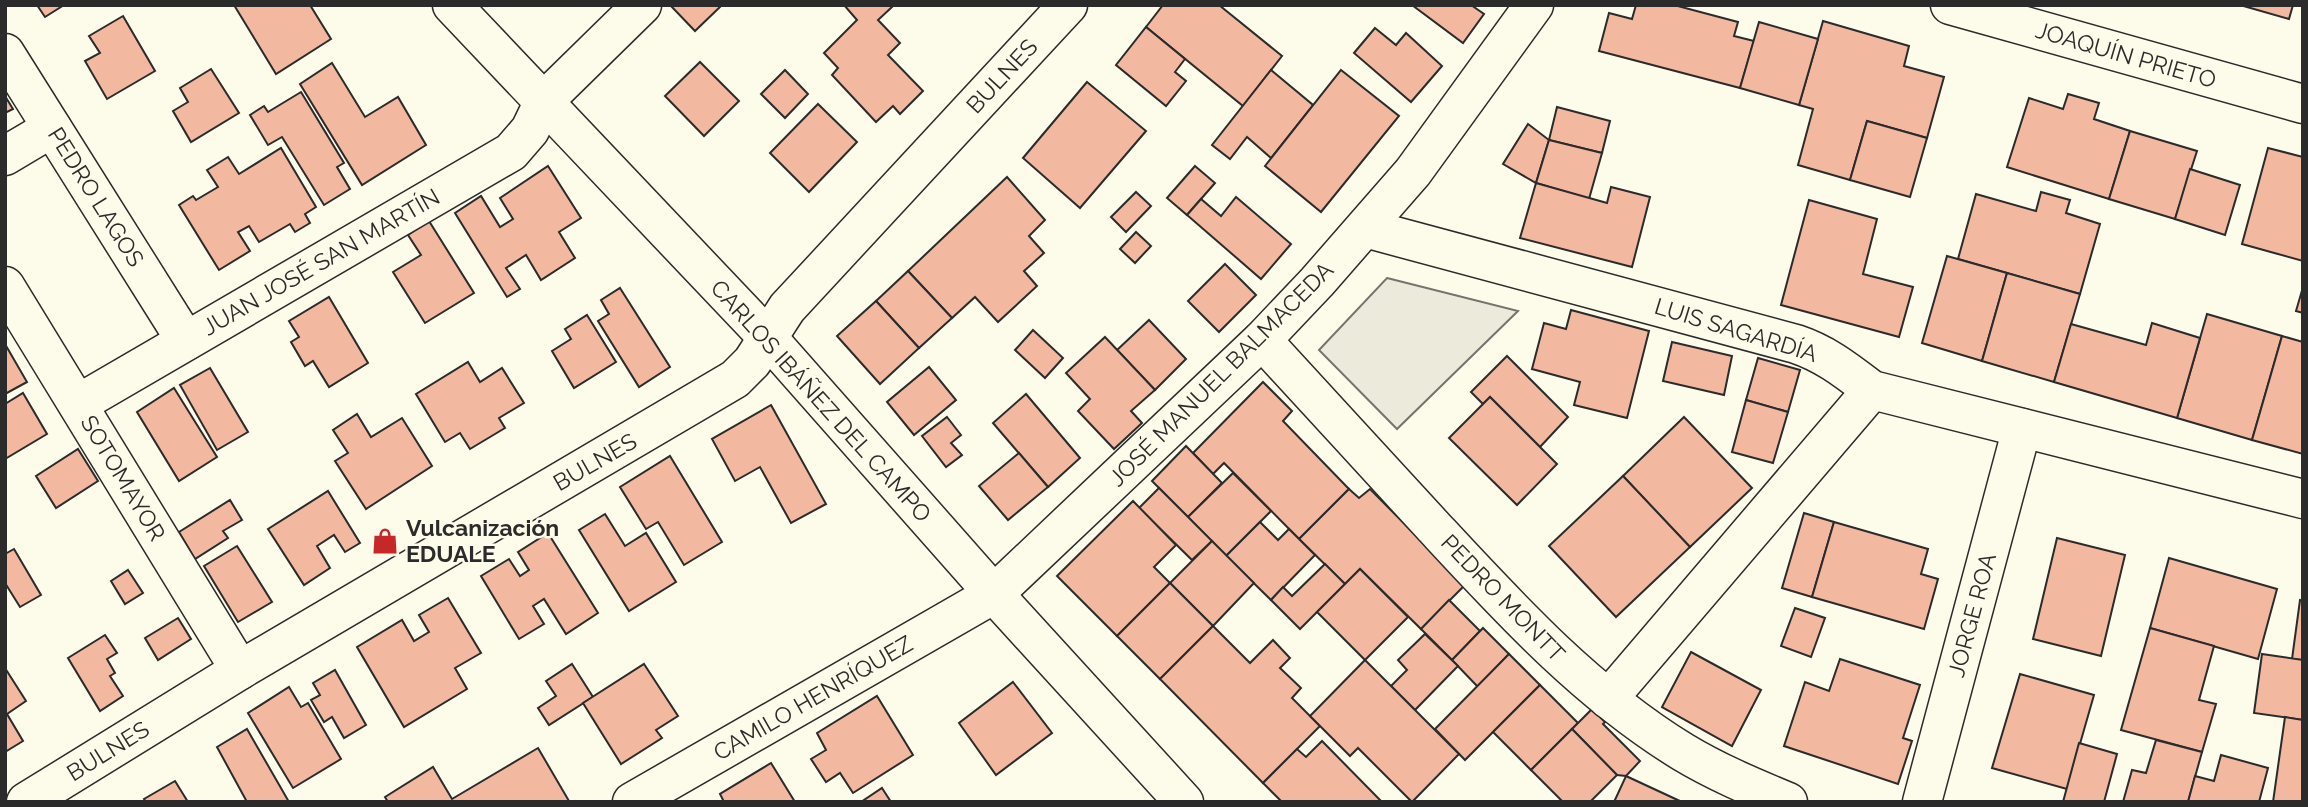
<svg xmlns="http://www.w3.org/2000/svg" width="2308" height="807" viewBox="0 0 2308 807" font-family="Raleway,sans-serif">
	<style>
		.green { fill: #ecebdb; stroke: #74746e; stroke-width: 2 }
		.building { fill: #f2b8a0; stroke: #2b2b2b; stroke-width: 2 }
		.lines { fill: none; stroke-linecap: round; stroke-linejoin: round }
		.minor-casing { stroke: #2b2b2b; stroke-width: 41 }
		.minor { stroke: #fdfbea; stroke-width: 38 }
		.labels { text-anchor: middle; stroke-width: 5; stroke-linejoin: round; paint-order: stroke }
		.street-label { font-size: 23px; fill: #2b2b2b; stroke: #fdfbea }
		.poi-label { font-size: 23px; font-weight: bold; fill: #2b2b2b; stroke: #fdfbea; text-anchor: start }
	</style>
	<rect width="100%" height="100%" fill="#fdfbea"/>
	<polygon class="green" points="1387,278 1518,311 1397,429 1319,350"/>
	<g class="building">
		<polygon points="37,5 64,5 45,17"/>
		<polygon points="234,5 310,5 331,39 276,74"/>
		<polygon points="670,5 722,5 695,31"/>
		<polygon points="844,5 890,5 892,7 878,20 900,43 888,55 923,91 900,114 893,106 876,122 832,75 838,68 824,53 857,20"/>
		<polygon points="1163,5 1219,5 1282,56 1243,106 1146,27"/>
		<polygon points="1412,5 1471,5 1484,14 1463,43"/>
		<polygon points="1636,5 1674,5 1738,22 1734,36 1754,41 1740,88 1599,51 1609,13 1632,19"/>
		<polygon points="2240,5 2293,5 2289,19"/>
		<polygon points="123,16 155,71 107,99 85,61 100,53 89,36"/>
		<polygon points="1823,21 1909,46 1904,66 1944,77 1927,138 1867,121 1850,180 1798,165 1813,109 1799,105"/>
		<polygon points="1759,22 1818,39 1799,105 1740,88"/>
		<polygon points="1146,27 1185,59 1175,72 1186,81 1166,106 1116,65"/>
		<polygon points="1375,28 1396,45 1406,33 1442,66 1411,102 1354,53"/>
		<polygon points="700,62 739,101 704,136 665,96"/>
		<polygon points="332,63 365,117 398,97 426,145 362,185 300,84"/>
		<polygon points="211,69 239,113 191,142 173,111 188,102 180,88"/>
		<polygon points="785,70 808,94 785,118 761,94"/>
		<polygon points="1271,70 1313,105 1271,158 1247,137 1230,159 1212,145"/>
		<polygon points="1341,70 1399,116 1321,212 1265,166"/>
		<polygon points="1087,82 1146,131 1080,208 1023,158"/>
		<polygon points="301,92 344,163 337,167 350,189 324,205 282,137 268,145 250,115 264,106 268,112"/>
		<polygon points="2068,94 2099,103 2094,119 2130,131 2109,199 2007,167 2029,98 2063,109"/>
		<polygon points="5,96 13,109 5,113"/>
		<polygon points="818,104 857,142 809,192 770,153"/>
		<polygon points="1557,107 1610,121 1602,153 1549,140"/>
		<polygon points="1867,121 1927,138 1910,197 1850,180"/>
		<polygon points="1528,124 1549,140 1536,183 1503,164"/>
		<polygon points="2130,131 2197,151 2175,219 2109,199"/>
		<polygon points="1549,140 1602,153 1589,199 1536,183"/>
		<polygon points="281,148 316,207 305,214 310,223 295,232 290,224 259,242 249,226 238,232 250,251 219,270 179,205 193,196 196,200 218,187 207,170 228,157 239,174"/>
		<polygon points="2268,148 2303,157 2303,261 2242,244"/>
		<polygon points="548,166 581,218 559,232 575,258 541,280 526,255 506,268 520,289 507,297 455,213 481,196 500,227 513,219 500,198"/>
		<polygon points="1195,166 1215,183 1187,215 1167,198"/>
		<polygon points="2190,169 2240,185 2225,235 2175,219"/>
		<polygon points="1007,177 1045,220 1029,236 1044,253 1024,271 1037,286 998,322 975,297 952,318 908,271"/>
		<polygon points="1536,183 1607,203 1611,187 1650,197 1632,267 1520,238"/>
		<polygon points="1136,192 1151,206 1126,232 1111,217"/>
		<polygon points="2041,192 2070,200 2066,213 2100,224 2080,294 1958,259 1976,194 2036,211"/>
		<polygon points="1236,197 1291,244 1261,279 1187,215 1201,199 1221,216"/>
		<polygon points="1809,200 1877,219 1863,274 1913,287 1899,337 1781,305"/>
		<polygon points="429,221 474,293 425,323 393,272 421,255 408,235"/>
		<polygon points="1136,232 1151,246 1135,263 1120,249"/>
		<polygon points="1947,256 2007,273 1982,361 1922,343"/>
		<polygon points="1225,264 1256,295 1219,332 1188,301"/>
		<polygon points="908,271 952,318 919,348 876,301"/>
		<polygon points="2007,273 2080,294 2054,382 1982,361"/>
		<polygon points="2303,287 2303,313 2296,311"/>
		<polygon points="620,288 670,367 639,387 598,321 609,314 601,300"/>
		<polygon points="329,297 368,363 329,387 313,361 305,366 291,342 299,337 289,321"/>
		<polygon points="876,301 919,348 880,384 837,336"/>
		<polygon points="1571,310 1649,331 1627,418 1574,405 1580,382 1532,369 1544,323 1566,329"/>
		<polygon points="2207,314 2282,336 2252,440 2177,418"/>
		<polygon points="587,315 616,362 574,388 552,351 571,339 565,329"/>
		<polygon points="1149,320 1186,359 1155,390 1117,350"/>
		<polygon points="2152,323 2200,338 2177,418 2054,382 2071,324 2146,345"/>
		<polygon points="1033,330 1063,358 1045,378 1015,350"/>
		<polygon points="2282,336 2303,342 2303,454 2252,440"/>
		<polygon points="1105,337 1155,390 1131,411 1142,423 1114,449 1078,411 1090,399 1066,373"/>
		<polygon points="1672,342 1732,356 1724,395 1663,381"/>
		<polygon points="5,344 27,382 5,394"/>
		<polygon points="1507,356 1568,417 1540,447 1490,397 1483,404 1471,392"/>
		<polygon points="1758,358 1800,370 1788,412 1746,400"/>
		<polygon points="468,362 480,382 502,368 524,403 499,418 505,428 470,449 460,433 445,442 416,394"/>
		<polygon points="929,367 956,400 914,435 887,402"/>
		<polygon points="210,368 248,432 217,450 180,385"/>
		<polygon points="1263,382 1292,411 1283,421 1349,489 1299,539 1224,463 1213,474 1193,453"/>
		<polygon points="174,388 217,457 179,481 137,412"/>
		<polygon points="23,393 47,434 5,459 5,404"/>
		<polygon points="1026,394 1080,458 1048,487 993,423"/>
		<polygon points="1490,397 1557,464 1517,505 1449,438"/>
		<polygon points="1746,400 1788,412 1773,463 1732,452"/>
		<polygon points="771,405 826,504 791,523 760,467 735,481 712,439"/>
		<polygon points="357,414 371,437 402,418 432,466 366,509 335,461 348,453 333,430"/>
		<polygon points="947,417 961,435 951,443 962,455 946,467 922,436"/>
		<polygon points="1684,417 1752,488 1690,547 1623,476"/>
		<polygon points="1186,446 1222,483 1188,517 1152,481"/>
		<polygon points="78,449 98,481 56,508 36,476"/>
		<polygon points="1019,453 1048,487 1008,520 979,486"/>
		<polygon points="670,456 722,542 684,565 658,522 646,529 620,487"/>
		<polygon points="1233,473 1271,511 1226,556 1188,517"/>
		<polygon points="1623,476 1690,547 1616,617 1549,546"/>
		<polygon points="1159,488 1212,541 1192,560 1139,508"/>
		<polygon points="1349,489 1359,498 1370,489 1465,585 1421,629 1360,569 1345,584 1299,539"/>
		<polygon points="328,491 360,543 345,552 334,535 317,546 330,568 304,585 268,529"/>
		<polygon points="230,500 242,520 223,531 228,538 195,559 179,532"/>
		<polygon points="1133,501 1176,545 1154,567 1170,583 1117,636 1057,576"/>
		<polygon points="1804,513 1834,522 1812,597 1782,588"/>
		<polygon points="605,514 625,546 646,533 676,582 629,611 579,530"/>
		<polygon points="1260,522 1278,540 1289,529 1315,555 1271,600 1226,556"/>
		<polygon points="1834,522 1928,549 1921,574 1938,579 1924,629 1812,597"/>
		<polygon points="548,533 598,613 566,634 544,599 533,606 544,624 519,639 481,576 509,559 520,576 529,570 518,552"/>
		<polygon points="2057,538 2125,555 2101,656 2033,639"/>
		<polygon points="1212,541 1254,583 1213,626 1170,583"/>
		<polygon points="237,546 272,602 238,622 204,566"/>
		<polygon points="14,549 41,595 20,607 5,583 5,554"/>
		<polygon points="2169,558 2277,589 2258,659 2150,628"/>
		<polygon points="1325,564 1345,584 1300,629 1271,600 1283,587 1292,596"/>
		<polygon points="1360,569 1408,617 1365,660 1317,612"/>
		<polygon points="128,570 143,593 125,604 111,581"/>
		<polygon points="1170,583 1213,626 1160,679 1117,636"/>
		<polygon points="448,598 481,653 455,668 467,689 404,727 357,647 402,620 414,641 429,632 419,615"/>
		<polygon points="1449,600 1480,631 1452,660 1421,629"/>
		<polygon points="2300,600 2303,601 2303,660 2292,659"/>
		<polygon points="1795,608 1825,618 1811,657 1781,646"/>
		<polygon points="178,618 191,639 158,660 145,638"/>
		<polygon points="1213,626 1250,663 1273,640 1290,658 1280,668 1301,688 1292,698 1320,726 1263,783 1160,679"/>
		<polygon points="1483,628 1509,654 1478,687 1452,660"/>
		<polygon points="2150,628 2214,646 2199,700 2216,704 2202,752 2121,730"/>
		<polygon points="1425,634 1458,666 1415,710 1391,686 1407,670 1398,660"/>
		<polygon points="105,635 117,653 107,659 115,673 110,676 123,696 100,711 68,658"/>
		<polygon points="1691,652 1761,690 1732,746 1662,707"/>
		<polygon points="1509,654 1540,685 1465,760 1435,729"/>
		<polygon points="2262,654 2303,660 2303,720 2254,713"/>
		<polygon points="1840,659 1920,685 1903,738 1912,741 1898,784 1784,746 1805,682 1829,691"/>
		<polygon points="1365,660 1459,754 1412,802 1358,748 1350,756 1310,716"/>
		<polygon points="572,664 593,697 549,725 538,708 556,696 546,681"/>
		<polygon points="644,664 678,716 656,730 662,738 621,764 583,703"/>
		<polygon points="5,668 26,701 7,714 23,741 5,752"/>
		<polygon points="335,670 366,725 344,738 332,717 324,722 311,700 320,695 313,683"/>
		<polygon points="2020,674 2094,695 2067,789 1992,768"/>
		<polygon points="1013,682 1052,733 996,775 959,723"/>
		<polygon points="1540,685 1578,723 1531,770 1493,732"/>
		<polygon points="289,687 301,707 308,703 341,759 293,788 248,713"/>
		<polygon points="877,696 913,755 853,793 840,773 826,782 811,759 826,750 817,733"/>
		<polygon points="1592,709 1605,722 1603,724 1640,761 1626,776 1617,775 1572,729"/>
		<polygon points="2285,717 2303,720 2303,802 2273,802"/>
		<polygon points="247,729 289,802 247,802 217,747"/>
		<polygon points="1572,729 1617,775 1590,802 1563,802 1531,770"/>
		<polygon points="2156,740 2202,752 2188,802 2123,802 2132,770 2146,773"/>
		<polygon points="1322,741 1382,802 1282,802 1263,783 1297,749 1306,757"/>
		<polygon points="2079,743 2117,754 2104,802 2063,802"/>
		<polygon points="538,748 569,801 567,802 388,802 385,797 433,767 452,799"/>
		<polygon points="2221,755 2268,768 2259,802 2188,802 2195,776 2214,781"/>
		<polygon points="771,763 795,802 724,802 720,794"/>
		<polygon points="1626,776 1682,802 1614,802"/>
		<polygon points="175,781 188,802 146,802 144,799"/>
		<polygon points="882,788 891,802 861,802"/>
	</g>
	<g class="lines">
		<g class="minor-casing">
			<g id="minor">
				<polyline points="452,5 767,337 994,594 1184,802"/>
				<polyline points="1950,5 2303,104"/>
				<polyline points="5,53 186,341"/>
				<polyline points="5,156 52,128"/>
				<path d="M1365 228 1796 344C1826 354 1847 371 1872 390L2303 499"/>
				<polyline points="5,286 240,670"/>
				<path d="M1262 340C1318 401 1375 463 1431 524 1508 607 1585 692 1683 752 1716 772 1752 787 1788 802"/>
				<polyline points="78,404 511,152 530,130 544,101 642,5"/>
				<polyline points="1608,699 1872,390"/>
				<polyline points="26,802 240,670 735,379 752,362 787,308 1068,5"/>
				<polyline points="632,802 994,594 1262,340 1317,282 1413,172 1534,5"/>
				<polyline points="1922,802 2022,428"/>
			</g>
		</g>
		<use href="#minor" class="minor"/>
	</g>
	<defs>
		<g id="shop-bare" transform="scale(2.1)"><path d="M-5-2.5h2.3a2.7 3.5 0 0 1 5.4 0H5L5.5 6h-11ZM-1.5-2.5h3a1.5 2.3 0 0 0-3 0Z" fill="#c62828" stroke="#fdfbea" stroke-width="2.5" paint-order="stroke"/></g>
	</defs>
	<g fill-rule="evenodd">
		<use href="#shop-bare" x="385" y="541"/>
	</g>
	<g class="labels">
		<g class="street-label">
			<text transform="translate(2126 55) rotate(16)" y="8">JOAQUÍN PRIETO</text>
			<text transform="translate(1002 76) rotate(-47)" y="8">BULNES</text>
			<text transform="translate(96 197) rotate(58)" y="8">PEDRO LAGOS</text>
			<text transform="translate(321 262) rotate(-30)" y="8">JUAN JOSÉ SAN MARTÍN</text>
			<text transform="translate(1736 330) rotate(17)" y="8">LUIS SAGARDÍA</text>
			<text transform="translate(1221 374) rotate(-45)" y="8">JOSÉ MANUEL BALMACEDA</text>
			<text transform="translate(821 401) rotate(48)" y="8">CARLOS IBÁÑEZ DEL CAMPO</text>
			<text transform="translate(595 462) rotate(-30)" y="8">BULNES</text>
			<text transform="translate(123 478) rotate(59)" y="8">SOTOMAYOR</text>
			<text transform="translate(1503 598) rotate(46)" y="8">PEDRO MONTT</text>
			<text transform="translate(1972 615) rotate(-75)" y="8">JORGE ROA</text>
			<text transform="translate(813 698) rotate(-30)" y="8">CAMILO HENRÍQUEZ</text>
			<text transform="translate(108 751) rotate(-32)" y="8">BULNES</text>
		</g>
		<g class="poi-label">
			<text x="406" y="536">Vulcanización<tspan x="406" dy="26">EDUALE</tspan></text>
		</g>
	</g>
	<rect width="2308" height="807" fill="none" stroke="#2b2b2b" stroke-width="14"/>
</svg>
